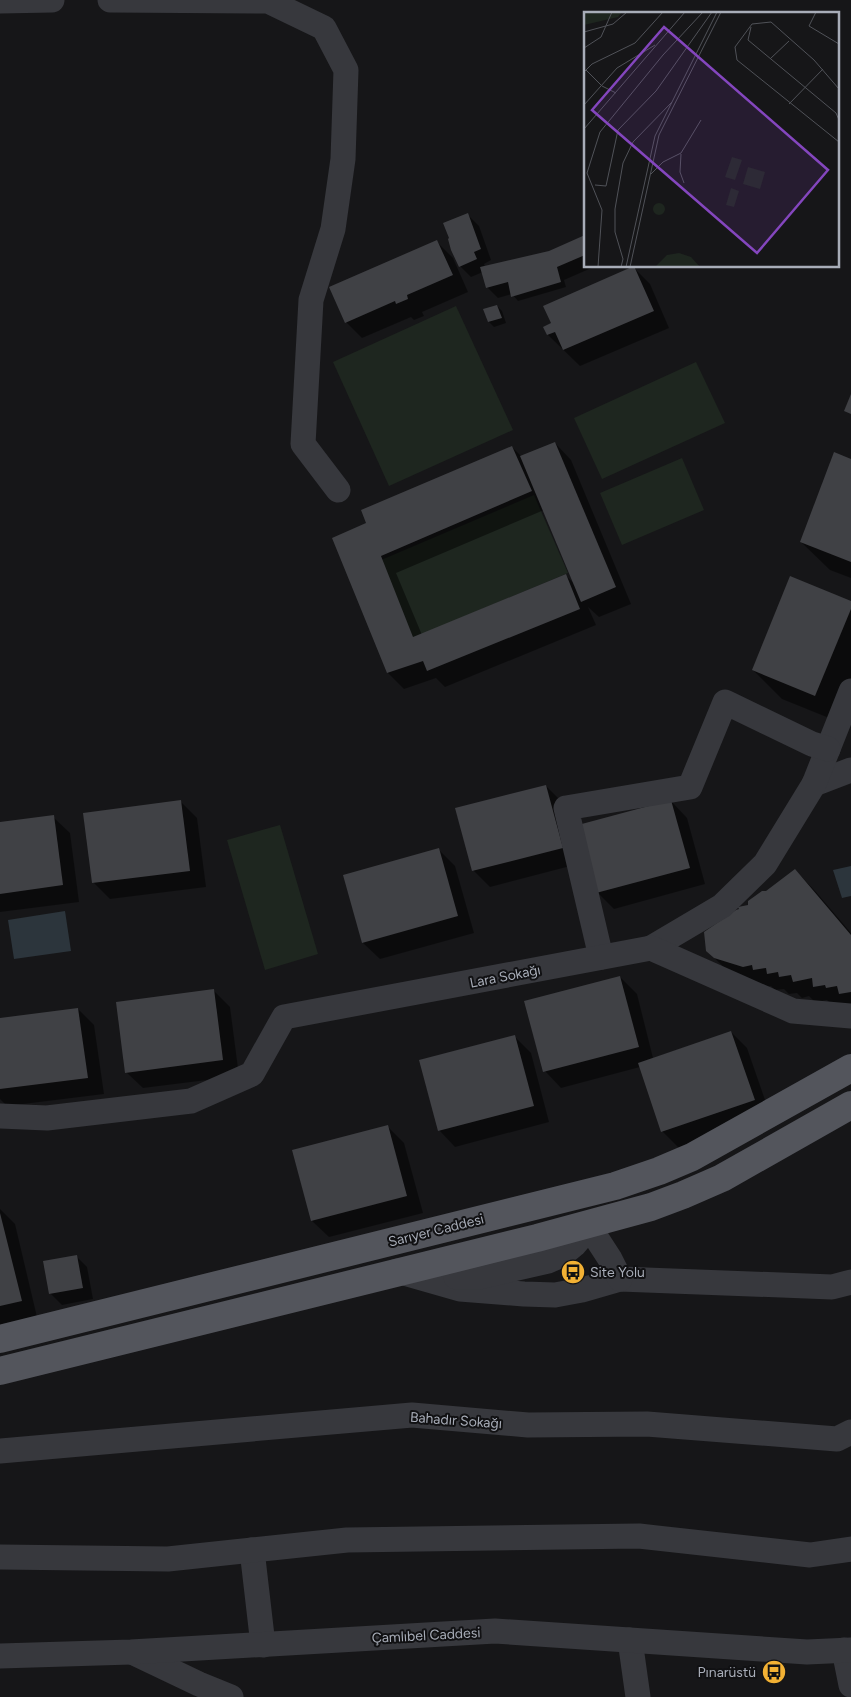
<svg xmlns="http://www.w3.org/2000/svg" width="851" height="1697" viewBox="0 0 851 1697" font-family="Figtree,sans-serif">
	<style>
		.green { fill: #1e261f }
		.water { fill: #2c353c }
		.shadow { fill: #0007; fill-rule: evenodd }
		.building { fill: #404145 }
		.lines { fill: none; stroke-linecap: round; stroke-linejoin: round }
		.minor { stroke: #37383d; stroke-width: 25 }
		.major { stroke: #53555c; stroke-width: 28 }
		.labels { text-anchor: middle; stroke-width: 4; stroke-linejoin: round; paint-order: stroke }
		.street-label { font-size: 14px; fill: #a8adb8; stroke: #111113 }
		.poi-label { font-size: 14px; fill: #a8adb8; stroke: #111113; text-anchor: start }
		.inset-road { fill: none; stroke: #505258; stroke-width: 1 }
		.view { fill: #8446be; fill-opacity: 0.15; stroke: #8446be; stroke-width: 2.5 }
		.inset-edge { fill: none; stroke: #a8adb8; stroke-width: 2.5 }
	</style>
	<rect width="100%" height="100%" fill="#161618"/>
	<g class="green">
		<polygon points="456,306 513,430 389,486 333,362"/>
		<polygon points="696,362 725,423 602,479 574,418"/>
		<polygon points="682,458 704,510 622,545 600,493"/>
		<polygon points="534,495 568,573 413,638 381,560"/>
		<polygon points="280,825 318,954 265,970 227,840"/>
	</g>
	<g class="water">
		<polygon points="851,866 851,896 842,898 833,870"/>
		<polygon points="65,911 71,951 14,959 8,920"/>
	</g>
	<g class="shadow">
		<polygon points="468,215 479,226 491,260 484,264 485,267 550,252 585,236 585,266 596,266 564,280 566,287 518,301 512,294 498,298 487,287 483,272 471,277 460,266"/>
		<polygon points="436,241 453,258 468,292 422,312 424,316 414,320 411,317 362,338 346,322"/>
		<polygon points="634,268 650,284 669,328 580,366 548,335 545,327"/>
		<polygon points="497,306 502,311 506,323 494,327 489,322 485,310"/>
		<path d="M555 443 571 460 631 604 599 617 588 607 596 625 445 687 436 678 404 689 388 673 334 539 368 523 512 447 522 457ZM544 510 576 585 565 575 422 635 396 573Z"/>
		<polygon points="851,460 851,578 830,570 801,542"/>
		<polygon points="851,603 851,707 844,724 782,699 753,670"/>
		<polygon points="546,786 562,802 578,864 490,887 474,871 457,809"/>
		<polygon points="671,801 687,818 705,884 614,909 597,892"/>
		<polygon points="181,802 197,818 206,887 110,899 94,883 84,814"/>
		<polygon points="53,817 70,833 79,902 0,912 0,824"/>
		<polygon points="439,850 455,866 474,933 380,959 363,943 344,876"/>
		<polygon points="795,870 816,892 851,933 851,1008 835,1008 827,1000 815,1002 809,996 802,998 797,993 789,994 784,989 775,990 771,986 765,987 729,972 707,951 750,906"/>
		<polygon points="620,977 637,994 653,1058 731,1032 747,1048 771,1117 679,1148 662,1131 640,1067 561,1088 545,1071"/>
		<polygon points="214,991 230,1007 239,1076 143,1088 126,1072"/>
		<polygon points="78,1009 94,1025 104,1094 7,1106 0,1099 0,1019"/>
		<polygon points="514,1036 531,1053 549,1122 455,1147 439,1130"/>
		<polygon points="388,1127 404,1143 423,1213 329,1237 312,1221"/>
		<polygon points="0,1209 15,1224 37,1317 0,1326"/>
		<polygon points="76,1256 87,1267 93,1299 62,1305 50,1293"/>
	</g>
	<g class="building">
		<polygon points="468,213 481,249 474,252 477,259 459,267 451,250 448,239 449,238 443,223"/>
		<polygon points="585,235 585,255 557,267 561,282 511,297 508,282 486,288 480,267 549,251"/>
		<polygon points="437,240 453,275 407,295 408,299 396,304 395,301 345,323 329,287"/>
		<polygon points="634,266 654,311 563,350 555,332 547,335 543,327 551,323 543,306"/>
		<polygon points="497,305 502,318 488,322 483,309"/>
		<polygon points="851,394 851,414 844,411"/>
		<polygon points="555,442 616,587 581,602 520,456"/>
		<polygon points="512,446 532,491 381,556 413,637 566,574 580,609 427,671 423,661 387,673 332,538 366,523 361,510"/>
		<polygon points="834,452 851,459 851,562 800,542"/>
		<polygon points="790,576 851,601 851,609 815,696 752,670"/>
		<polygon points="546,785 563,848 472,871 455,808"/>
		<polygon points="181,800 190,871 92,883 83,813"/>
		<polygon points="671,800 690,868 596,893 578,825"/>
		<polygon points="54,815 63,885 0,894 0,822"/>
		<polygon points="439,848 458,916 362,943 343,875"/>
		<polygon points="795,869 851,935 851,992 839,994 837,986 826,988 825,985 813,987 812,978 793,982 791,975 779,977 778,972 767,974 766,968 753,970 752,965 743,967 714,958 706,951 704,932 736,910 739,909 738,907 748,905 748,901 762,891 766,891"/>
		<polygon points="620,976 639,1047 543,1072 524,1001"/>
		<polygon points="214,989 223,1060 125,1073 116,1002"/>
		<polygon points="78,1008 88,1078 0,1089 0,1018"/>
		<polygon points="731,1031 755,1100 661,1132 638,1063"/>
		<polygon points="515,1035 534,1106 438,1131 419,1060"/>
		<polygon points="388,1125 407,1196 311,1221 292,1150"/>
		<polygon points="0,1213 22,1301 0,1306"/>
		<polygon points="77,1255 83,1288 49,1294 43,1261"/>
	</g>
	<g class="lines">
		<g class="minor">
			<polyline points="110,0 268,1 324,28 346,70 343,159 333,229 311,300 303,444 338,490"/>
			<polyline points="0,1 52,0"/>
			<polyline points="814,784 851,770"/>
			<polyline points="651,948 722,906 765,864 814,784 851,691"/>
			<polyline points="601,957 566,808 690,787 725,702 812,744 828,749"/>
			<polyline points="0,1116 47,1118 191,1101 252,1074 284,1017 651,948 793,1011 851,1016"/>
			<polyline points="397,1271 460,1289 524,1294 555,1295 582,1290 620,1279 832,1287 851,1282"/>
			<polyline points="456,1277 479,1277 548,1261 562,1255 574,1245 580,1238 588,1225 610,1259 620,1279"/>
			<polyline points="0,1451 412,1415 528,1425 647,1424 837,1439 851,1432"/>
			<polyline points="252,1550 263,1645"/>
			<polyline points="0,1557 168,1559 347,1540 639,1536 810,1555 851,1549"/>
			<polyline points="630,1640 638,1697"/>
			<polyline points="844,1650 851,1685"/>
			<polyline points="134,1653 199,1684 231,1697"/>
			<polyline points="0,1656 131,1652 495,1631 807,1652 851,1650"/>
		</g>
		<g class="major">
			<polyline points="0,1339 615,1186 659,1171 692,1157 851,1068"/>
			<polyline points="0,1371 537,1238 651,1207 683,1195 722,1178 851,1105"/>
		</g>
	</g>
	<defs>
		<g id="bus-disc" transform="scale(1.25)"><circle r="9.5" fill="#f2b134" stroke="#111113"/><path d="M-5-6H5V4H4V6H2V4H-2V6H-4V4H-5ZM-3.5-4V0h7V-4ZM-3.5 1.2v1.5H-2V1.2ZM2 1.2v1.5H3.5V1.2Z" fill="#111"/></g>
	</defs>
	<g fill-rule="evenodd">
		<use href="#bus-disc" x="573" y="1272"/>
		<use href="#bus-disc" x="774" y="1672"/>
	</g>
	<g class="labels">
		<g class="street-label">
			<text transform="translate(505 976) rotate(-11)" y="5">Lara Sokağı</text>
			<text transform="translate(436 1230) rotate(-14)" y="5">Sarıyer Caddesi</text>
			<text transform="translate(456 1420) rotate(4)" y="5">Bahadır Sokağı</text>
			<text transform="translate(426 1635) rotate(-3)" y="5">Çamlıbel Caddesi</text>
		</g>
		<g class="poi-label">
			<text x="590" y="1277">Site Yolu</text>
			<text x="756" y="1677" text-anchor="end">Pınarüstü</text>
		</g>
	</g>
	<g transform="translate(584 12)">
		<rect width="255" height="255" fill="#161618"/>
		<path d="M0 0H38L34 5 0 13ZM148 145 158 148 151 168 141 165ZM164 155 181 160 176 177 159 172ZM147 176 155 179 150 195 142 193ZM69 197a6 6 0 1 1 12 0a6 6 0 1 1-12 0ZM95 241 107 245 116 255H71L83 243Z" fill="#1e261f"/>
		<path class="inset-road" d="M232 0 225 14 255 32M187 10 230 48 255 77M168 12 151 35 153 48 255 130M168 12 187 10M167 15 164 28 252 101 255 108M0 20 29 12 43 0M0 36 17 25 28 0M186 47 205 29M2 58 18 74 32 81M0 60 8 52 51 31 79 0M205 92 239 57M0 93 33 56 71 33M0 117 101 0M97 142 96 160 100 171M67 162 79 150 97 141 117 108M11 173 22 174 34 118 72 79 128 0M14 255 18 198 3 161 16 120 79 43 119 0M37 255 39 247 31 220V197L39 151 49 130 88 90M42 255 71 124 133 0M46 255 75 123 137 0"/>
		<path class="view" d="M80 15 244 158 173 241 8 98Z"/>
		<rect width="255" height="255" class="inset-edge"/>
	</g>
</svg>
